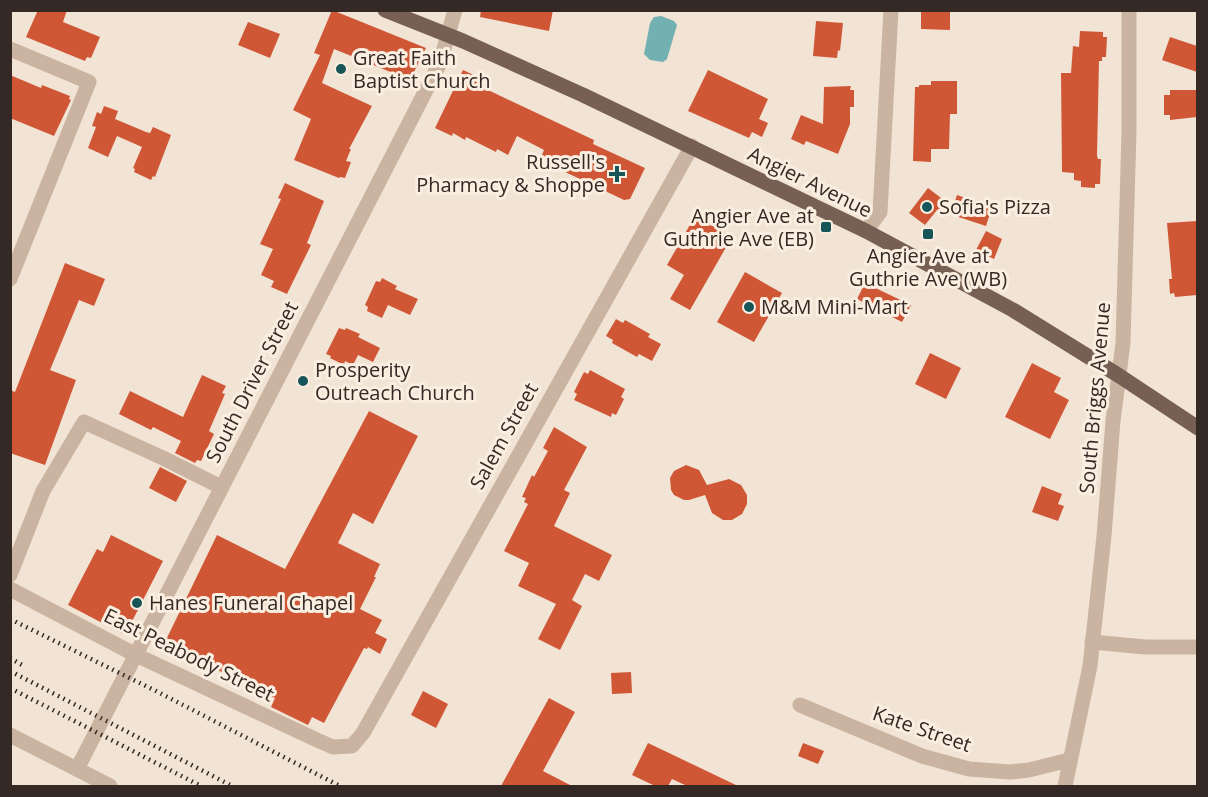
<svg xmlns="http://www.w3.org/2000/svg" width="1208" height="797" viewBox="0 0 1208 797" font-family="'Open Sans',sans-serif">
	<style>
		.water { fill: #72b0b1 }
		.building { fill: #cf5736 }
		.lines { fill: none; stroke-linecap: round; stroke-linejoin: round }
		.minor { stroke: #cbb3a1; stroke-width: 15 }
		.major { stroke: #775f54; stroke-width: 15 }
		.rail { stroke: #342924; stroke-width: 4.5; stroke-dasharray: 1.5 4.5; stroke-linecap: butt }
		.poi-dot { fill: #175558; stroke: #faeee1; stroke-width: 2 }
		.labels { text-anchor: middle; stroke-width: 6; stroke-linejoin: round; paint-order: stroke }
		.poi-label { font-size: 20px; fill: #342924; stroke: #faeee1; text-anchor: start }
		.street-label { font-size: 20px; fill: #342924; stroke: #faeee1 }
	</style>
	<rect width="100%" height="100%" fill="#f2e4d5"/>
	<polygon class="water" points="661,16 674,21 677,25 667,59 663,62 650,60 644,54 650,23 654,17"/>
	<g class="building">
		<polygon points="38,10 67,10 63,22 100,37 91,58 87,57 85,61 26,37"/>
		<polygon points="332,10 426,48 410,80 334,49 322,83 372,106 349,149 351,149 346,161 351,162 345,178 340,177 339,178 294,160 311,119 293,110 320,55 314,53"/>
		<polygon points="481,10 553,10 549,31 480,17"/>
		<polygon points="921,10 950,10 950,30 921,29"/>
		<polygon points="816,21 843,23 840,51 838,50 837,58 813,56"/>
		<polygon points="248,22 280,34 270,58 238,45"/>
		<polygon points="1080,31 1103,32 1103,37 1107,37 1106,57 1102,57 1102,61 1099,61 1097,156 1098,159 1101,159 1100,184 1095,184 1095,188 1081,187 1081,181 1074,180 1074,173 1062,172 1061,73 1071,73 1073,46 1079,47"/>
		<polygon points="1170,37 1197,46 1197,72 1162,60"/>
		<polygon points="463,70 491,83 488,90 594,140 593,144 645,168 630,199 624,200 540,160 544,150 517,136 508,155 497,149 496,152 466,137 465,140 453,133 452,136 435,128"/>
		<polygon points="708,70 768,99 759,119 768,123 762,137 752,132 749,138 688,111"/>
		<polygon points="10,75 41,88 42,85 70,96 69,99 71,100 54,136 10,118"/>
		<polygon points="931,81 957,81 957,114 950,114 949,149 931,149 931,162 913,161 915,87 919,87 919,85 931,85"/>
		<polygon points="851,86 850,90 854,90 854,107 850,107 850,124 838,154 806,141 804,145 791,139 801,115 823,124 824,87"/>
		<polygon points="1170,90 1197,90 1197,117 1170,120 1170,115 1164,115 1164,95 1170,95"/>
		<polygon points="104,106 118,111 115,119 146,132 150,133 153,127 171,135 155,177 153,176 151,180 134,172 135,169 133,168 142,147 117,136 108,157 88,148 96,127 92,126 97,112 101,114"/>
		<polygon points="285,183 324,201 307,243 311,245 287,294 271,287 274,281 261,275 273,249 260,244 281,199 278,198"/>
		<polygon points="928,188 953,207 957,195 992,207 986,226 937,210 925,225 909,213"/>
		<polygon points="695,216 732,237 690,310 670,299 684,275 667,265"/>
		<polygon points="1197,221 1197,295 1175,297 1174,293 1170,294 1169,279 1172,279 1167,223"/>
		<polygon points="986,231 1002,239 994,259 976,250"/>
		<polygon points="65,263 105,279 94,306 79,300 50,370 76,380 45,465 10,453 10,390 15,392"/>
		<polygon points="745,272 782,293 754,342 717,322"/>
		<polygon points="382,278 397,286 395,289 418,299 410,315 388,305 382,318 367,311 368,307 365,305 376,281 380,282"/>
		<polygon points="865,283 911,305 902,322 857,299"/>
		<polygon points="616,319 623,323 625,320 650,334 648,337 661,344 652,361 639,354 637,357 612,343 613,340 606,336"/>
		<polygon points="339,328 345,330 346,328 360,334 358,337 380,348 373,362 358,355 353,365 345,361 344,365 330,358 331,356 326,354"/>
		<polygon points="930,353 961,368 946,399 915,384"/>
		<polygon points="1032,363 1061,378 1054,392 1069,400 1050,439 1005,417"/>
		<polygon points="590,370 625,389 621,397 624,399 616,415 612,413 611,417 574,400 577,394 574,392 584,372 588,374"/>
		<polygon points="202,375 226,386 222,393 225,394 209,431 214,434 201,461 197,460 195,463 175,453 181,441 153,427 151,430 119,414 130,391 183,417"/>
		<polygon points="369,411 418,436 373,524 353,513 338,543 380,564 374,577 376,577 360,609 382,620 375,633 387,639 380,654 368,647 367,649 364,648 324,723 312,717 308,725 271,707 275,698 164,644 217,535 285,569"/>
		<polygon points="554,427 587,447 564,490 570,493 554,526 612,555 599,581 585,574 572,600 582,606 560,650 538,639 556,604 518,586 529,563 504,551 528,504 524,502 526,498 522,497 532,475 534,477 548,451 543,448"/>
		<polygon points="686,465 699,470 707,485 729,479 741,485 747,495 747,504 742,514 732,520 723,520 712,513 705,495 689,500 684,500 674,495 671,490 670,478 674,471"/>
		<polygon points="160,467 187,481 176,502 149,488"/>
		<polygon points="1042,486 1062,494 1058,504 1064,506 1058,521 1032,512"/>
		<polygon points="111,535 163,561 125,635 68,605 97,549 103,552"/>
		<polygon points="631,672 632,693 612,694 611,673"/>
		<polygon points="423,691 448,704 436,728 411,715"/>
		<polygon points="549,698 575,712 543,771 572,786 501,786"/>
		<polygon points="648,743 738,786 687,786 672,779 668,786 655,786 632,775"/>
		<polygon points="803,743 824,751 818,764 798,756"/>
	</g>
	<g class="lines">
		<g class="minor">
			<polyline points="10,49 89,82 10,279"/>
			<polyline points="866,231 880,212 891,10"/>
			<polyline points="10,575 43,491 84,422 163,458 221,487"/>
			<polyline points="10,589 136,655 317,740 333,747 352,746 363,733 692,146"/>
			<polyline points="1092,642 1145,647 1198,647"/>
			<polyline points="800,705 922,756 969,769 1010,772 1029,770 1069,760"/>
			<polyline points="10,735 110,786"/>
			<polyline points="77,769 440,63 455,10"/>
			<polyline points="1065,786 1090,666 1104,536 1113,421 1123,343 1129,132 1129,10"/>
		</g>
		<polyline class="major" points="385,10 463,41 583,95 866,231 1013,310 1118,375 1198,428"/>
		<g class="rail">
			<polyline points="10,619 156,691 340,786"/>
			<polyline points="10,658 22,665"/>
			<polyline points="10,671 232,786"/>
			<polyline points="10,688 201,786"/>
		</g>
	</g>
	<g class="poi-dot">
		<circle cx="341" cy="69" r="6"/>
		<path d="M614 165h6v6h6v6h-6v6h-6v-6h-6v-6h6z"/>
		<circle cx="927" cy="207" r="6"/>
		<rect x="820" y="221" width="12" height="12" rx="3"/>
		<rect x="922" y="228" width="12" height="12" rx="3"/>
		<circle cx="749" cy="307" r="6"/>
		<circle cx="303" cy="381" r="6"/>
		<circle cx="137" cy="603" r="6"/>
	</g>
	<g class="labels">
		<g class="poi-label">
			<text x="353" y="65">Great Faith<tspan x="353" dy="23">Baptist Church</tspan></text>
			<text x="605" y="169" text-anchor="end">Russell's<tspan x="605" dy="23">Pharmacy &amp; Shoppe</tspan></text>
			<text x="939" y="214">Sofia's Pizza</text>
			<text x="814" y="223" text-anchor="end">Angier Ave at<tspan x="814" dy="23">Guthrie Ave (EB)</tspan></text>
			<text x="928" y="263" text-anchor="middle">Angier Ave at<tspan x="928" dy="23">Guthrie Ave (WB)</tspan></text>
			<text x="761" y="314">M&amp;M Mini-Mart</text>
			<text x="315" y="377">Prosperity<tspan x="315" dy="23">Outreach Church</tspan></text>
			<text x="149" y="610">Hanes Funeral Chapel</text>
		</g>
		<g class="street-label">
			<text transform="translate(810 182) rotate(26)" y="7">Angier Avenue</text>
			<text transform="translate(252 382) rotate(-63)" y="7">South Driver Street</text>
			<text transform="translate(1095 398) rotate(-85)" y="7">South Briggs Avenue</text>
			<text transform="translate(504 436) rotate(-61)" y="7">Salem Street</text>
			<text transform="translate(189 655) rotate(26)" y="7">East Peabody Street</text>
			<text transform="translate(922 729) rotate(19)" y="7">Kate Street</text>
		</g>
	</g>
	<rect width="1208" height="797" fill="none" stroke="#342924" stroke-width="24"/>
</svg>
